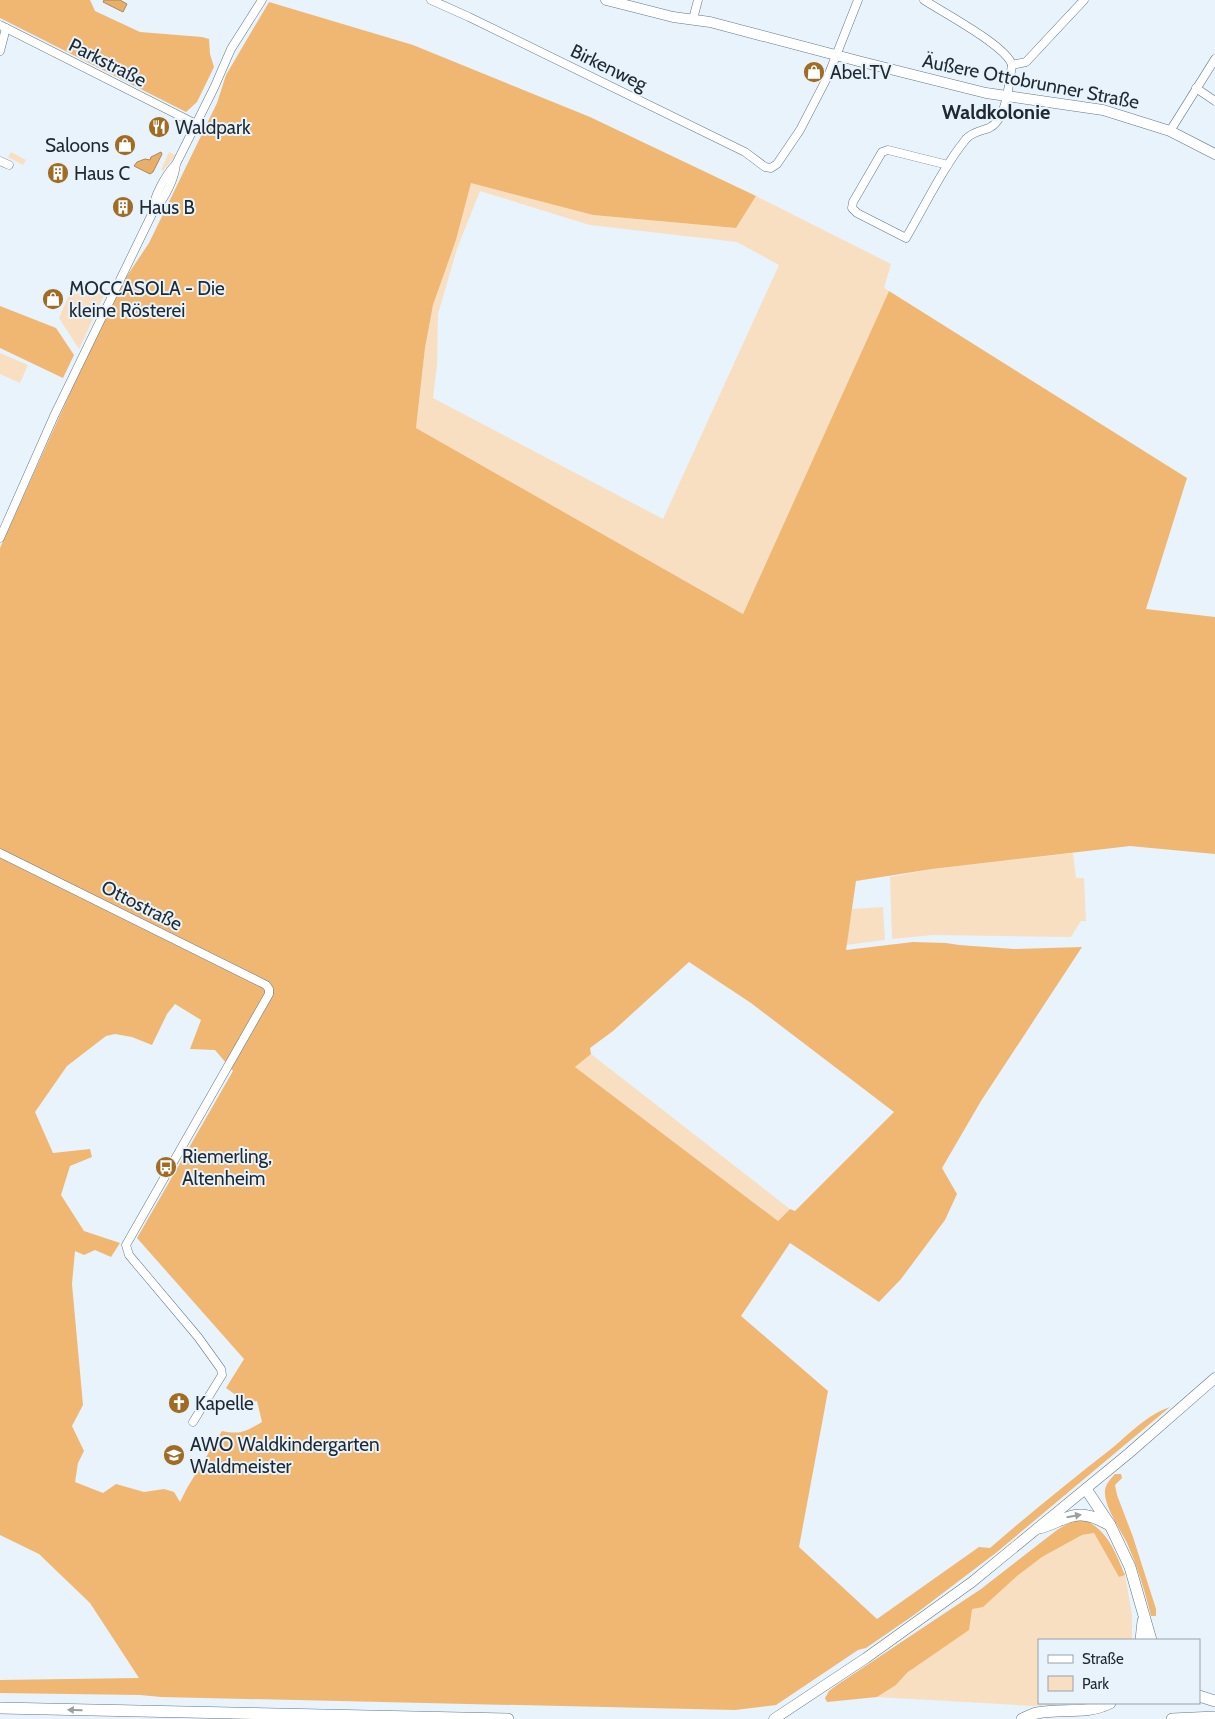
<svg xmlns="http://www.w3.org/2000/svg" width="1215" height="1719" viewBox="0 0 1215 1719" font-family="Cabin,sans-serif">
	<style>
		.green { fill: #f9dfc2; fill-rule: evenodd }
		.forest { fill: #f0b772; fill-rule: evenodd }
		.water { fill: #e7af6a; stroke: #ab8759 }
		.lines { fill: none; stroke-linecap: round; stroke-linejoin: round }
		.minor-casing { stroke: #60788a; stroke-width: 9 }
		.major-casing { stroke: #60788a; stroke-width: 11 }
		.highway-casing { stroke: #60788a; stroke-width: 12 }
		.minor { stroke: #fff; stroke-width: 8 }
		.major { stroke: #fff; stroke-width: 10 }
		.highway { stroke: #fff; stroke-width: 11 }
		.oneway { fill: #9a9fa2 }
		.labels { text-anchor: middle; stroke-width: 4; stroke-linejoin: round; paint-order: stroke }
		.street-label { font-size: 19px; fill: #1f2931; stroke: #e8f3fb }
		.poi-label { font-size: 19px; fill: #1f2931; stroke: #e8f3fb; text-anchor: start }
		.neighbourhood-label { font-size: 20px; font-weight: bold; fill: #1f2931; stroke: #e8f3fb }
	</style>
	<rect width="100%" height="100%" fill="#e8f3fb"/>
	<g class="green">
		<polygon points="11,152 26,160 23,165 8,157"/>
		<polygon points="169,152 176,155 163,171 161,170"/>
		<path d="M471 182 593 215 736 228 756 196 891 264 884 288 889 291 743 614 416 428 425 348 433 305 456 240ZM480 191 590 225 737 242 779 265 663 519 433 398 437 365 438 314 457 249Z"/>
		<polygon points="107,289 79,349 59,318 69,295"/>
		<polygon points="0,353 28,365 20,383 0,374"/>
		<polygon points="1073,853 1076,878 1084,878 1086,921 1081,921 1071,937 933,935 892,939 890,877 932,869"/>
		<polygon points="883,907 885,940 846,945 852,909"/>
		<polygon points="591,1054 790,1209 778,1221 575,1067"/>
		<polygon points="1094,1533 1119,1577 1125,1575 1132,1615 1132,1640 1039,1640 1039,1703 1070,1703 1034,1706 877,1697 896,1685 971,1609 1042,1557 1082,1535"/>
	</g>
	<g class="forest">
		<polygon points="0,0 90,0 95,11 140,32 202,37 209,39 210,54 214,67 197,102 186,112 0,18"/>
		<path d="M269 2 413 45 590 117 756 196 736 228 593 215 471 183 456 240 433 305 425 348 416 428 743 614 889 291 1187 478 1146 609 1215 617V854L1130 846 932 869 856 881 846 950 913 942 946 943 959 945 1014 949 1082 947 981 1101 942 1168 957 1194 945 1220 901 1279 879 1302 790 1243 741 1316 828 1391 799 1547 877 1619 979 1547 990 1548C1029 1514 1070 1481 1111 1449 1129 1434 1148 1414 1170 1407L997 1552 914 1615 866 1648 858 1650 776 1705 735 1710 161 1697 140 1695 0 1693V1680L139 1678 90 1603 39 1554 0 1535V548L75 382 125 279 149 243 217 103 226 75ZM689 962 751 1003 894 1112 795 1211 790 1209 778 1221 575 1067 591 1054 590 1048 613 1031ZM175 1004 201 1020 190 1049 215 1050 233 1071 137 1238 244 1359 226 1388 247 1403 257 1401 262 1422C246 1431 241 1435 222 1431L187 1488 180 1502 174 1492 164 1489 144 1492 116 1484 103 1493 75 1482 78 1463 84 1451 72 1426 83 1405 72 1284 75 1251 84 1255 95 1250 111 1257 120 1243 84 1231 61 1195 70 1166 92 1157 90 1149 53 1153 35 1112 67 1066 106 1036 115 1034 132 1037 152 1045 167 1014Z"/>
		<polygon points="0,306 56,328 74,355 63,378 0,348"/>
		<path d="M1115 1474H1121L1122 1478 1115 1485 1117 1495 1133 1537 1156 1609V1616H1151C1145 1591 1137 1566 1127 1543 1120 1529 1106 1509 1105 1494 1104 1485 1110 1480 1115 1474Z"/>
		<path d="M1085 1520C1109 1532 1115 1552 1125 1575L1119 1577 1094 1533 1082 1535 1042 1557 1017 1576 983 1607 972 1609 969 1630 908 1672 896 1685 877 1697 827 1702 825 1698 829 1691 837 1685 981 1589 1057 1530 1072 1521Z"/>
	</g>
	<g class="water">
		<polygon points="104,0 120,0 127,4 123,12 103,2"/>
		<polygon points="161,152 162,154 153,172 150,174 134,166 137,162 145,159 150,160 151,157"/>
	</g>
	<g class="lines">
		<g class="minor-casing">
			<g id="minor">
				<polyline points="431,0 469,17 745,152 765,167 771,168 777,164 800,130 828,76 858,0"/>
				<path d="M924 0C942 12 1007 46 1012 65 1009 82 1007 120 989 128 981 131 972 132 966 139 944 166 924 207 906 238L857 213 852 208 853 202 882 152 888 150 948 165"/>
				<polyline points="693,19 698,0"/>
				<polyline points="0,25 196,124"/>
				<polyline points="0,51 6,28"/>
				<polyline points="1012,65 1026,62 1084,0"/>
				<polyline points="1196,88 1215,101"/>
				<polyline points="1170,131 1215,59"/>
				<polyline points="0,161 9,165"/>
				<path d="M152 213C154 195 165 176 176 164"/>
				<path d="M0 538 54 416 152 214C163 200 174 182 176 164L214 88 231 49 262 0"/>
				<polyline points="0,853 266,985 269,989 269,994 126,1245 129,1255 198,1337 221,1369 222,1375 193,1422"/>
			</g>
		</g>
		<g class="major-casing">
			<g id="major">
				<polyline points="606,0 673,17 710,22 862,62 986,93 1103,110 1170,131 1215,154"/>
				<polyline points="774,1719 866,1658 972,1582 1128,1454 1215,1378"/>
			</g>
		</g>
		<g class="highway-casing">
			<g id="highway">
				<polyline points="1086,1489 1110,1525 1130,1567 1151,1640"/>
				<path d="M1039 1528C1055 1525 1071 1511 1088 1516 1096 1517 1103 1522 1110 1525"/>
				<polyline points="1141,1640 1143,1621"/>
				<polyline points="1199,1696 1215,1701"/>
				<polyline points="0,1708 508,1719"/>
				<path d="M1022 1719C1027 1717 1032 1714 1037 1713 1062 1708 1086 1715 1110 1703"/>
				<polyline points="1172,1719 1215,1717"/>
			</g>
		</g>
		<use href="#minor" class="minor"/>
		<use href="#major" class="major"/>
		<use href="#highway" class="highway"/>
	</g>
	<defs><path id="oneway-solid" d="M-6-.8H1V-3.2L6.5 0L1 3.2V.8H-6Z" transform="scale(1.25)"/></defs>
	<g class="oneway">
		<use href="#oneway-solid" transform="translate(1074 1516) rotate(-10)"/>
		<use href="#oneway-solid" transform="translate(75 1710) rotate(-178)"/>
	</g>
	<defs>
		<g id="shop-disc" transform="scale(1.125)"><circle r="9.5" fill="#a06c24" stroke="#e8f3fb"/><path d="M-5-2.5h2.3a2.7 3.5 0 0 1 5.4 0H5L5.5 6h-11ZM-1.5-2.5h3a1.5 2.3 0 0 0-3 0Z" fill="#fff"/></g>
		<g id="restaurant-disc" transform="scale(1.125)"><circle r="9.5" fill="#a06c24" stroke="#e8f3fb"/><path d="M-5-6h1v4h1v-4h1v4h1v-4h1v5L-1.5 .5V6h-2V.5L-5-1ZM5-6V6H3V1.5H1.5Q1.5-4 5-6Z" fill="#fff"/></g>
		<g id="building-disc" transform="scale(1.125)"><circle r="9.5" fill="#a06c24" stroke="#e8f3fb"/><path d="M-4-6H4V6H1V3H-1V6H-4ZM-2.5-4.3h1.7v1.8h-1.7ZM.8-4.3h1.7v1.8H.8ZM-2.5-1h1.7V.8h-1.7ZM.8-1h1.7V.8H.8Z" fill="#fff"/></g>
		<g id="bus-disc" transform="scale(1.125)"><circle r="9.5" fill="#a06c24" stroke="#e8f3fb"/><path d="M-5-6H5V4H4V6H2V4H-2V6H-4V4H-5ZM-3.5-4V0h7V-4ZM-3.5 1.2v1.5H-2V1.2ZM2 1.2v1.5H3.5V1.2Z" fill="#fff"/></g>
		<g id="church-disc" transform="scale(1.125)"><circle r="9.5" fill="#a06c24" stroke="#e8f3fb"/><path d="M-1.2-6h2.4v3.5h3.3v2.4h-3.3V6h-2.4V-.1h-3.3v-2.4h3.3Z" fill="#fff"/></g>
		<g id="school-disc" transform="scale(1.125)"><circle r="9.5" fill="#a06c24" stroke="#e8f3fb"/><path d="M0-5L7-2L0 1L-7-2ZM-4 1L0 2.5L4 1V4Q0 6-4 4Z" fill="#fff"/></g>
	</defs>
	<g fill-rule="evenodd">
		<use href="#shop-disc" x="814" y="72"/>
		<use href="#restaurant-disc" x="159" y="127"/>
		<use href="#shop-disc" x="125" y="145"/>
		<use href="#building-disc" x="58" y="173"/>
		<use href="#building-disc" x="123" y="207"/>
		<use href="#shop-disc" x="53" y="299"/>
		<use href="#bus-disc" x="166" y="1167"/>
		<use href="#church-disc" x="179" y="1403"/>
		<use href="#school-disc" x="174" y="1455"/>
	</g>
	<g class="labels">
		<g class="street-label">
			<text transform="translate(108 62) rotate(27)" y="7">Parkstraße</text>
			<text transform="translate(609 67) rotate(26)" y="7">Birkenweg</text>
			<text transform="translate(1031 81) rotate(11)" y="7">Äußere Ottobrunner Straße</text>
			<text transform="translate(142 905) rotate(27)" y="7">Ottostraße</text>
		</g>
		<g class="poi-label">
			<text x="830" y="79">Abel.TV</text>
			<text x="175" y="134">Waldpark</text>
			<text x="109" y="152" text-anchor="end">Saloons</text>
			<text x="74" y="180">Haus C</text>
			<text x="139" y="214">Haus B</text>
			<text x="69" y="295">MOCCASOLA - Die<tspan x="69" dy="22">kleine Rösterei</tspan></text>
			<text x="182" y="1163">Riemerling,<tspan x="182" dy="22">Altenheim</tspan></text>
			<text x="195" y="1410">Kapelle</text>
			<text x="190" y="1451">AWO Waldkindergarten<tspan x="190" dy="22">Waldmeister</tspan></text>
		</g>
		<g class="neighbourhood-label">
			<text x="996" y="119">Waldkolonie</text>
		</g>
	</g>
	<rect x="1038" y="1639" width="162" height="65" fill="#e8f3fb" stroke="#98a2aa"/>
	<rect x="1048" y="1655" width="25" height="8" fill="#ffffff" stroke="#98a2aa"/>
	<text x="1082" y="1664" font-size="15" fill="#1f2931">Straße</text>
	<rect x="1048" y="1676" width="25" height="15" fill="#f9dfc2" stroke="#98a2aa"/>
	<text x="1082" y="1689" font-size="15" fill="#1f2931">Park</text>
</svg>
